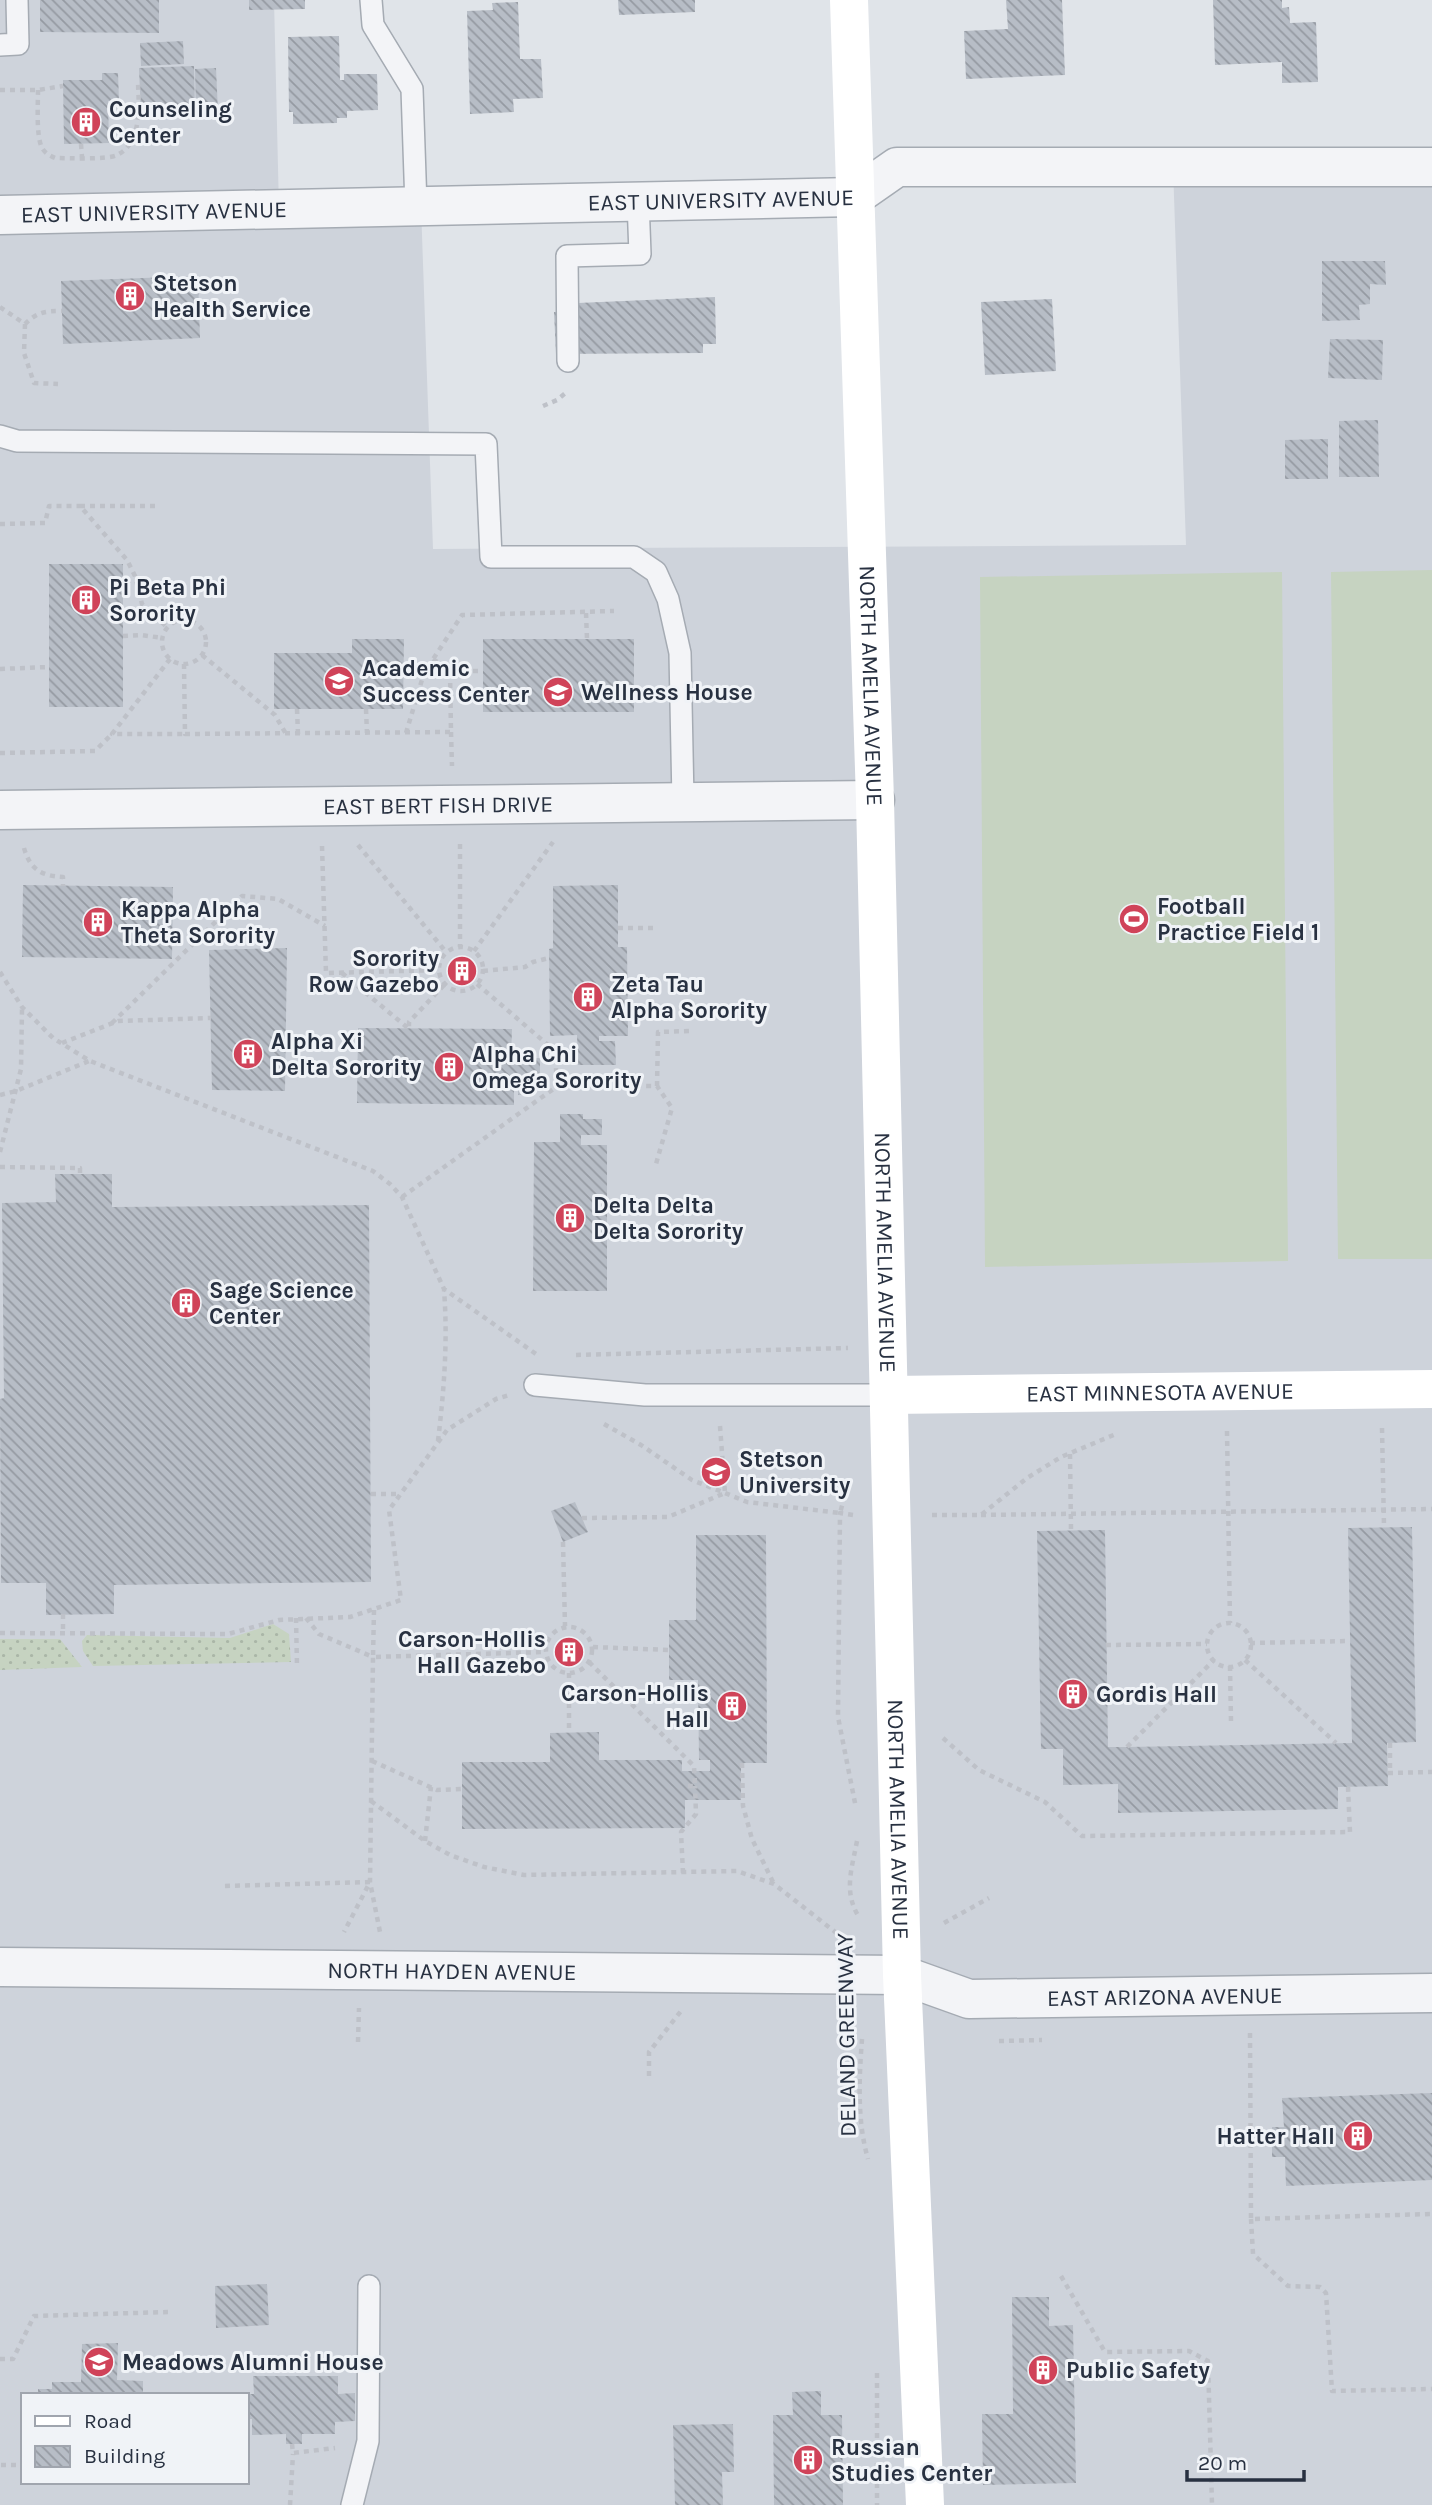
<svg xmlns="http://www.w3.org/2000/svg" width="1432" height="2505" viewBox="0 0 1432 2505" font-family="Karla,sans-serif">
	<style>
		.built { fill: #ced3db; fill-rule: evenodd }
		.grass { fill: url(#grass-dots) }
		.garden { fill: #c6d3c1 }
		.building { fill: url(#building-back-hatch) }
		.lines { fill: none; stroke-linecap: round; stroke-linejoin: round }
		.lane-casing { stroke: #a5abb3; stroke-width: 24 }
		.street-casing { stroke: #a5abb3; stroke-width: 41 }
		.path { stroke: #bec1c8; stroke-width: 4.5; stroke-dasharray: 5 5; stroke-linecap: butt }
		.lane { stroke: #f3f4f7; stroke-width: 21 }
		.street { stroke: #f3f4f7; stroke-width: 38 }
		.secondary { stroke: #fff; stroke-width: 38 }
		.labels { text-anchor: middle; stroke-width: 6; stroke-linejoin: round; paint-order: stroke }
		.poi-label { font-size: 23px; font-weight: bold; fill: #283141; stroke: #f0f3f7; text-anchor: start }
		.street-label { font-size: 23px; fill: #283141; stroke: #f0f3f7 }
	</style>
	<defs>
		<pattern id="grass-dots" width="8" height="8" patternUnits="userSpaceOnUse" patternTransform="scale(1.75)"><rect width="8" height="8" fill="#c6d3c1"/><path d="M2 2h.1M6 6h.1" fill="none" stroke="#aab6a7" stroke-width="1.8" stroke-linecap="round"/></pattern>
		<pattern id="building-back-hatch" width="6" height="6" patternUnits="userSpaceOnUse" patternTransform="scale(1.75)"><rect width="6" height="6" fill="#b7bdc6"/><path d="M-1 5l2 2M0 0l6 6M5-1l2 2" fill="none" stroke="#959aa2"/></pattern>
	</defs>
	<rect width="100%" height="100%" fill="#e0e4e9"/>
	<path class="built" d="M0 0H274L279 209 421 206 433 549 1186 545 1173 167H1432V2505H0ZM23 2395H247V2482H23Z"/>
	<g class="grass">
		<polygon points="273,1624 289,1634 291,1662 93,1666 83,1651 82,1641 87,1635 230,1638"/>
		<polygon points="0,1639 60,1639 82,1667 0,1670"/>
	</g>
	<g class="garden">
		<polygon points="1432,570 1432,1259 1338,1259 1331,572"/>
		<polygon points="1282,572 1288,1261 985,1267 980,577"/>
	</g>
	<g class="building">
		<polygon points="40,0 159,0 159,33 40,32"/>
		<polygon points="249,0 305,0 305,9 249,10"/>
		<polygon points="618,0 695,0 695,12 619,15"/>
		<polygon points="1006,0 1062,0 1065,75 966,79 964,31 1008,29"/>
		<polygon points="1213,0 1282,0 1282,8 1289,7 1290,23 1316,22 1318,82 1282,83 1282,62 1215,65"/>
		<polygon points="518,2 520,59 541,59 543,98 513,99 514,112 470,114 467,11 493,10 492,3"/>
		<polygon points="339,36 340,80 344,80 344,74 377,74 378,110 347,111 347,118 337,118 337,123 293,124 293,112 289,112 288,37"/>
		<polygon points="183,41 184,64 141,66 140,43"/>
		<polygon points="194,66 195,114 141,116 139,68"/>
		<polygon points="216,68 218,112 196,112 195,69"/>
		<polygon points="102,73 118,73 119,101 108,101 109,143 64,144 63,80 102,80"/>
		<polygon points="1322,261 1385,261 1386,285 1370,284 1370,304 1359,305 1360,320 1322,321"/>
		<polygon points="198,276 200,338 63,344 61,281"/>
		<polygon points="715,297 716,344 703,344 703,353 556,354 554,312 578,312 578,303"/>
		<polygon points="1052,299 1056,371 985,375 981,302"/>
		<polygon points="1330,339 1383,340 1382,380 1328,378"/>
		<polygon points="1378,420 1379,477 1339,477 1339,421"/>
		<polygon points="1328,439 1328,479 1285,479 1285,440"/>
		<rect x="49" y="564" width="74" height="143"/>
		<polygon points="352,639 404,639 403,709 274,709 274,653 352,653"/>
		<rect x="483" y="639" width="151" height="73"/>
		<polygon points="23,885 173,887 172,959 22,957"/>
		<polygon points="618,885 618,947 627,947 628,1036 599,1036 599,1041 615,1041 616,1065 578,1065 577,1035 550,1036 549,949 553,948 553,886"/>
		<polygon points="287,948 285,1091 212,1090 209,950"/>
		<circle cx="462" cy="971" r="14"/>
		<polygon points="358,1028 512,1029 511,1058 540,1058 540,1076 535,1076 535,1095 518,1095 518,1079 514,1079 514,1105 357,1103"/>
		<polygon points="560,1114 583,1114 583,1119 602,1119 602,1135 581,1135 581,1145 607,1145 607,1291 533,1291 534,1142 560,1142"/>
		<polygon points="55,1174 112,1174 112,1207 369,1205 371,1582 114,1585 114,1614 46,1615 46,1583 1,1583 0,1399 4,1398 2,1203 56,1202"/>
		<polygon points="575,1502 588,1532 563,1542 551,1511"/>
		<polygon points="1412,1527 1416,1742 1387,1743 1388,1786 1338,1787 1338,1809 1118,1813 1118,1784 1063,1785 1063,1749 1041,1749 1037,1531 1105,1530 1108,1747 1127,1747 1352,1743 1348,1528"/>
		<polygon points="696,1535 766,1535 767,1763 741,1763 741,1800 685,1800 685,1828 462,1829 462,1762 550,1762 550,1733 599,1732 599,1760 682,1760 682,1771 710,1771 710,1760 699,1760 698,1680 669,1680 669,1620 696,1620"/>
		<circle cx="569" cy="1652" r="13"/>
		<polygon points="1432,2093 1432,2180 1286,2186 1285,2157 1272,2157 1272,2127 1284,2127 1282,2098"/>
		<polygon points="267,2284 269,2325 216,2328 215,2286"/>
		<polygon points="1012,2297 1049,2297 1049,2326 1073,2325 1076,2483 983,2485 982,2414 1013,2414"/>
		<polygon points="118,2343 117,2380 143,2381 143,2395 38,2395 38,2389 52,2389 52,2382 81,2382 82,2344"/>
		<polygon points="253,2376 338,2376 338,2394 355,2393 355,2421 335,2422 335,2434 302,2434 302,2444 286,2444 286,2434 252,2435 252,2419 247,2419 247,2394 254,2394"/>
		<polygon points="821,2391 821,2415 842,2415 843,2505 774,2505 773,2415 793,2415 792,2392"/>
		<polygon points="733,2424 734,2472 722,2472 723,2505 675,2505 673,2425"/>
	</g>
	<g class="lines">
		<g class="lane-casing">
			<g id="lane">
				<polyline points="371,0 373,25 412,89 416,206"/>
				<polyline points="0,45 18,44 17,0"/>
				<polyline points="568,361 567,256 640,254 638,201"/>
				<polyline points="0,436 17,441 486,444 491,557 634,557 656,572 668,599 680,653 683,801"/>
				<polyline points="535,1385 645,1395 889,1395"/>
				<polyline points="352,2505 368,2441 369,2286"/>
			</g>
		</g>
		<g class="street-casing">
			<g id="street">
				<path id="s1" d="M0 215 854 197 897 167H1432"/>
				<path id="s2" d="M0 810 875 800"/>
				<path id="s3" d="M0 1967 902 1975 969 1999 1432 1993"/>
			</g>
		</g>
		<g class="path">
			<polyline points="0,90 38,90 63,86"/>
			<path d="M38 90C38 105 36 136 42 148 45 153 50 156 55 158 68 158 107 160 117 155 142 143 139 106 138 83"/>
			<polyline points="81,144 82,157"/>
			<path d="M0 307 25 324C37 312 45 311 62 311"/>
			<polyline points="25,324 24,353 34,383 58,384"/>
			<polyline points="543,406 557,400 568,391"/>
			<polyline points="155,506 80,506 127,560 135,576 142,604 168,628"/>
			<polyline points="0,524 45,523 49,506 80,506"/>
			<polyline points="586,613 587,639"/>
			<circle cx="184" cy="642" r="22"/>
			<polyline points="123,636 141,635 163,638"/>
			<polyline points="202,655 275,715 286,734"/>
			<polyline points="170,659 112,734 185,734"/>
			<polyline points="433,659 450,671"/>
			<polyline points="184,664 185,734 451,732 450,671 483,671"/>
			<polyline points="0,669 49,667"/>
			<polyline points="297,709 298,734"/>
			<polyline points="366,709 367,733"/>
			<polyline points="451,732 452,766"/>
			<polyline points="406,733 424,673 462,615 614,611"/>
			<polyline points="0,753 95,751 112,734"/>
			<polyline points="460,844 460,947"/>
			<polyline points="358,845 446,952"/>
			<polyline points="322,846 326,973 439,970"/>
			<path d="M24 848C30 869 41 876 63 877V886"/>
			<polyline points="618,928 653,928"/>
			<circle cx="461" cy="969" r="22"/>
			<polyline points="474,951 553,842"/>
			<polyline points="483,971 525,967 533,962 549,958"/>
			<polyline points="0,972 22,1007 53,1038 90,1061 373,1171 390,1184 402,1197 444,1289 536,1354"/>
			<polyline points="342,973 409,1029 409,1022 445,984"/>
			<polyline points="477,984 555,1051 557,1086"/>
			<polyline points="112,1023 242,896 278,899 325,926"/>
			<polyline points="62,1043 118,1021 211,1018"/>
			<polyline points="657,1086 658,1032 689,1031"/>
			<polyline points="0,1095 16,1091 89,1061"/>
			<polyline points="0,1152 21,1069 22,1009"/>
			<polyline points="0,1167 80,1168 80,1174"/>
			<polyline points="402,1197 559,1085 657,1086 672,1108 656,1164"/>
			<polyline points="576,1355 848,1348"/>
			<polyline points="604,1424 641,1445 692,1480 725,1493 747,1502 840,1513 849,1480"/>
			<polyline points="1382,1428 1384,1527"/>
			<polyline points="1227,1431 1230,1623"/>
			<path d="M438 1441C444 1390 448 1341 444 1290"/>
			<polyline points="1070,1454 1071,1530"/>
			<polyline points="371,1494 400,1494"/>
			<polyline points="853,1515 840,1513 838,1717 856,1808"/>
			<polyline points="932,1515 981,1515 1027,1478 1061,1457 1116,1434"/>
			<polyline points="981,1515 1432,1509"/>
			<polyline points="582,1518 668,1517 725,1493 720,1426"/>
			<polyline points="563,1542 565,1626"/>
			<polyline points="374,1610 373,1657 545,1652"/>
			<polyline points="63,1614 63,1634"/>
			<polyline points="296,1618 297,1666"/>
			<polyline points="306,1618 319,1634 373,1657 370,1882 380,1932"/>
			<circle cx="1229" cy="1645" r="22"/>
			<circle cx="569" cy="1650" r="23"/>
			<polyline points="0,1633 228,1634 279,1620 350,1617 401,1600 389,1510 447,1430 496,1399 509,1395"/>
			<polyline points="1250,1643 1350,1641"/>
			<polyline points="1106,1645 1207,1644"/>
			<polyline points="593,1647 669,1650"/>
			<polyline points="1245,1660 1336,1743"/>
			<polyline points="589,1662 694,1766 695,1786 685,1786"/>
			<polyline points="1230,1666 1231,1721"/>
			<polyline points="569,1673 569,1732"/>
			<polyline points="943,1738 979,1770 1045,1802 1082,1836 1350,1832 1348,1787"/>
			<polyline points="1390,1743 1390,1773"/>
			<polyline points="1127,1747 1214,1660"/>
			<polyline points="372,1761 437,1790 462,1789"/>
			<polyline points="742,1763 743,1806 752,1839 774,1884"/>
			<polyline points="1388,1773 1432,1772"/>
			<polyline points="371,1801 425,1841 450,1855 484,1867 524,1875 737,1871 774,1884 839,1935"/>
			<polyline points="425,1841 431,1787"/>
			<path d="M857 1841C852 1868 843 1892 859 1917"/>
			<polyline points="683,1873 681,1832 696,1814 695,1786"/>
			<polyline points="225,1886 370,1882 344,1932"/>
			<polyline points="944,1923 989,1898"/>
			<polyline points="1250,2033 1251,2219 1432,2214"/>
			<path d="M862 2039C859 2079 857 2121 868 2159"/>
			<polyline points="999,2041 1042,2040"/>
			<polyline points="358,2042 359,2008"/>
			<polyline points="649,2076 649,2052 681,2011"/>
			<polyline points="1251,2144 1285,2144"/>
			<polyline points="1251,2219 1253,2254 1288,2286 1320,2287 1326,2293 1332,2391 1432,2389"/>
			<polyline points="1061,2276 1105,2352 1189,2351 1208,2361 1212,2505"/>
			<polyline points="0,2359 13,2359 34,2316 168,2312"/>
			<polyline points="877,2373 877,2505"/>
			<polyline points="292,2444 293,2453 335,2448"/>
			<polyline points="1,2465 23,2465"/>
			<polyline points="290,2505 293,2454"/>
		</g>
		<use href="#lane" class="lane"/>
		<use href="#street" class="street"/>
		<g class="secondary">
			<path id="s4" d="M849 0 875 800 902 1975 925 2505"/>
			<path id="s5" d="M889 1395 1432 1389"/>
		</g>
	</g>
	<defs>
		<g id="building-disc" transform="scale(1.575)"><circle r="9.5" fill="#d04359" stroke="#f0f3f7"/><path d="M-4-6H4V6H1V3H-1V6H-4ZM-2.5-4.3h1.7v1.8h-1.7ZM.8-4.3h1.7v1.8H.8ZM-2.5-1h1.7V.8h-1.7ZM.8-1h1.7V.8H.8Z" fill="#fff"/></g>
		<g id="university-disc" transform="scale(1.575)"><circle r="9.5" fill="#d04359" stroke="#f0f3f7"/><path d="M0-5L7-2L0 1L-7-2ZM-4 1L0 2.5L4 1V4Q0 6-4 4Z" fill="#fff"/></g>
		<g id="stadium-disc" transform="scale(1.575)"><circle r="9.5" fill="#d04359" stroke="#f0f3f7"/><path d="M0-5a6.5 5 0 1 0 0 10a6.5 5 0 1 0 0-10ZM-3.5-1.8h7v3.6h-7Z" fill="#fff"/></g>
	</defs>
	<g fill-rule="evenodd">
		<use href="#building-disc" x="86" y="122"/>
		<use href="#building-disc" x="130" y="296"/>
		<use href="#building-disc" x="86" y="600"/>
		<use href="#university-disc" x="339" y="681"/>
		<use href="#university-disc" x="558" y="692"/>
		<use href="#stadium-disc" x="1134" y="919"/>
		<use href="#building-disc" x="98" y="922"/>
		<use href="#building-disc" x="462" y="971"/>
		<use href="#building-disc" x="588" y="997"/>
		<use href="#building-disc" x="248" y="1054"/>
		<use href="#building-disc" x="449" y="1067"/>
		<use href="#building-disc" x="570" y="1218"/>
		<use href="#building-disc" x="186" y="1303"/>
		<use href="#university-disc" x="716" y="1472"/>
		<use href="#building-disc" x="569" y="1652"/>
		<use href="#building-disc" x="1073" y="1694"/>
		<use href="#building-disc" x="732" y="1706"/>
		<use href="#building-disc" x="1358" y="2136"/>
		<use href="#university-disc" x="99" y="2362"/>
		<use href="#building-disc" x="1043" y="2370"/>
		<use href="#building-disc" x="808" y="2460"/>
	</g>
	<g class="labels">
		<g class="poi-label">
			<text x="109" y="117">Counseling<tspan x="109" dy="26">Center</tspan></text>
			<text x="153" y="291">Stetson<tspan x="153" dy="26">Health Service</tspan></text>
			<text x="109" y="595">Pi Beta Phi<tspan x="109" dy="26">Sorority</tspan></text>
			<text x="362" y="676">Academic<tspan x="362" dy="26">Success Center</tspan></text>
			<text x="581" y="700">Wellness House</text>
			<text x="1157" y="914">Football<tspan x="1157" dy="26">Practice Field 1</tspan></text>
			<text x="121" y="917">Kappa Alpha<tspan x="121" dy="26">Theta Sorority</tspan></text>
			<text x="439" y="966" text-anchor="end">Sorority<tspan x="439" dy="26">Row Gazebo</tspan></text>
			<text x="611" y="992">Zeta Tau<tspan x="611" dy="26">Alpha Sorority</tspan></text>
			<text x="271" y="1049">Alpha Xi<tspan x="271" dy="26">Delta Sorority</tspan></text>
			<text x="472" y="1062">Alpha Chi<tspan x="472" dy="26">Omega Sorority</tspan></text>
			<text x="593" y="1213">Delta Delta<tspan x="593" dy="26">Delta Sorority</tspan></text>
			<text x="209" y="1298">Sage Science<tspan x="209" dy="26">Center</tspan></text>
			<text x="739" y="1467">Stetson<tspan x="739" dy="26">University</tspan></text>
			<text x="546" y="1647" text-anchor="end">Carson-Hollis<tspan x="546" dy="26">Hall Gazebo</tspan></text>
			<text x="709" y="1701" text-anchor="end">Carson-Hollis<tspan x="709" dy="26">Hall</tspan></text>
			<text x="1096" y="1702">Gordis Hall</text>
			<text x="1335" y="2144" text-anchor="end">Hatter Hall</text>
			<text x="122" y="2370">Meadows Alumni House</text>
			<text x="1066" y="2378">Public Safety</text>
			<text x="831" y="2455">Russian<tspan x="831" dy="26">Studies Center</tspan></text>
		</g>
		<g class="street-label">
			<text dy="8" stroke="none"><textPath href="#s1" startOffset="721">EAST UNIVERSITY AVENUE</textPath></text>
			<text dy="8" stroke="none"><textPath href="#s1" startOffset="154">EAST UNIVERSITY AVENUE</textPath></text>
			<text dy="8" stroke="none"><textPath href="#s4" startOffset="686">NORTH AMELIA AVENUE</textPath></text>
			<text dy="8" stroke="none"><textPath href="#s2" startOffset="438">EAST BERT FISH DRIVE</textPath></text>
			<text dy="8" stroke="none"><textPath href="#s4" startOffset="1253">NORTH AMELIA AVENUE</textPath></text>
			<text dy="8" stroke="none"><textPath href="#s5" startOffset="271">EAST MINNESOTA AVENUE</textPath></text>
			<text dy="8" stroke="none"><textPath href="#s4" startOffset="1820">NORTH AMELIA AVENUE</textPath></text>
			<text dy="8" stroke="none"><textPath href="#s3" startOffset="452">NORTH HAYDEN AVENUE</textPath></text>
			<text dy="8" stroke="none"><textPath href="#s3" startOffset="1169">EAST ARIZONA AVENUE</textPath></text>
			<text transform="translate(846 2035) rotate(-91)" y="8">DELAND GREENWAY</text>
		</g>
	</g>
	<rect x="21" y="2393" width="228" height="91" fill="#f0f3f7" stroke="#a0a5ae" stroke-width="2"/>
	<rect x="35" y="2416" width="35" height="10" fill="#ffffff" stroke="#a0a5ae" stroke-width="2"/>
	<text x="84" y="2428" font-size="21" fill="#283141">Road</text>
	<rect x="35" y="2446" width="35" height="21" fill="url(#building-back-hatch)" stroke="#a0a5ae" stroke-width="2"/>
	<text x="84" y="2463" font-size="21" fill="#283141">Building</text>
	<path d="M1187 2470v10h117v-10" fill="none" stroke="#283141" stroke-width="3.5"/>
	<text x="1198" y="2470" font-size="21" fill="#283141" stroke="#f0f3f7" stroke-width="5" paint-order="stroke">20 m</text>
</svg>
